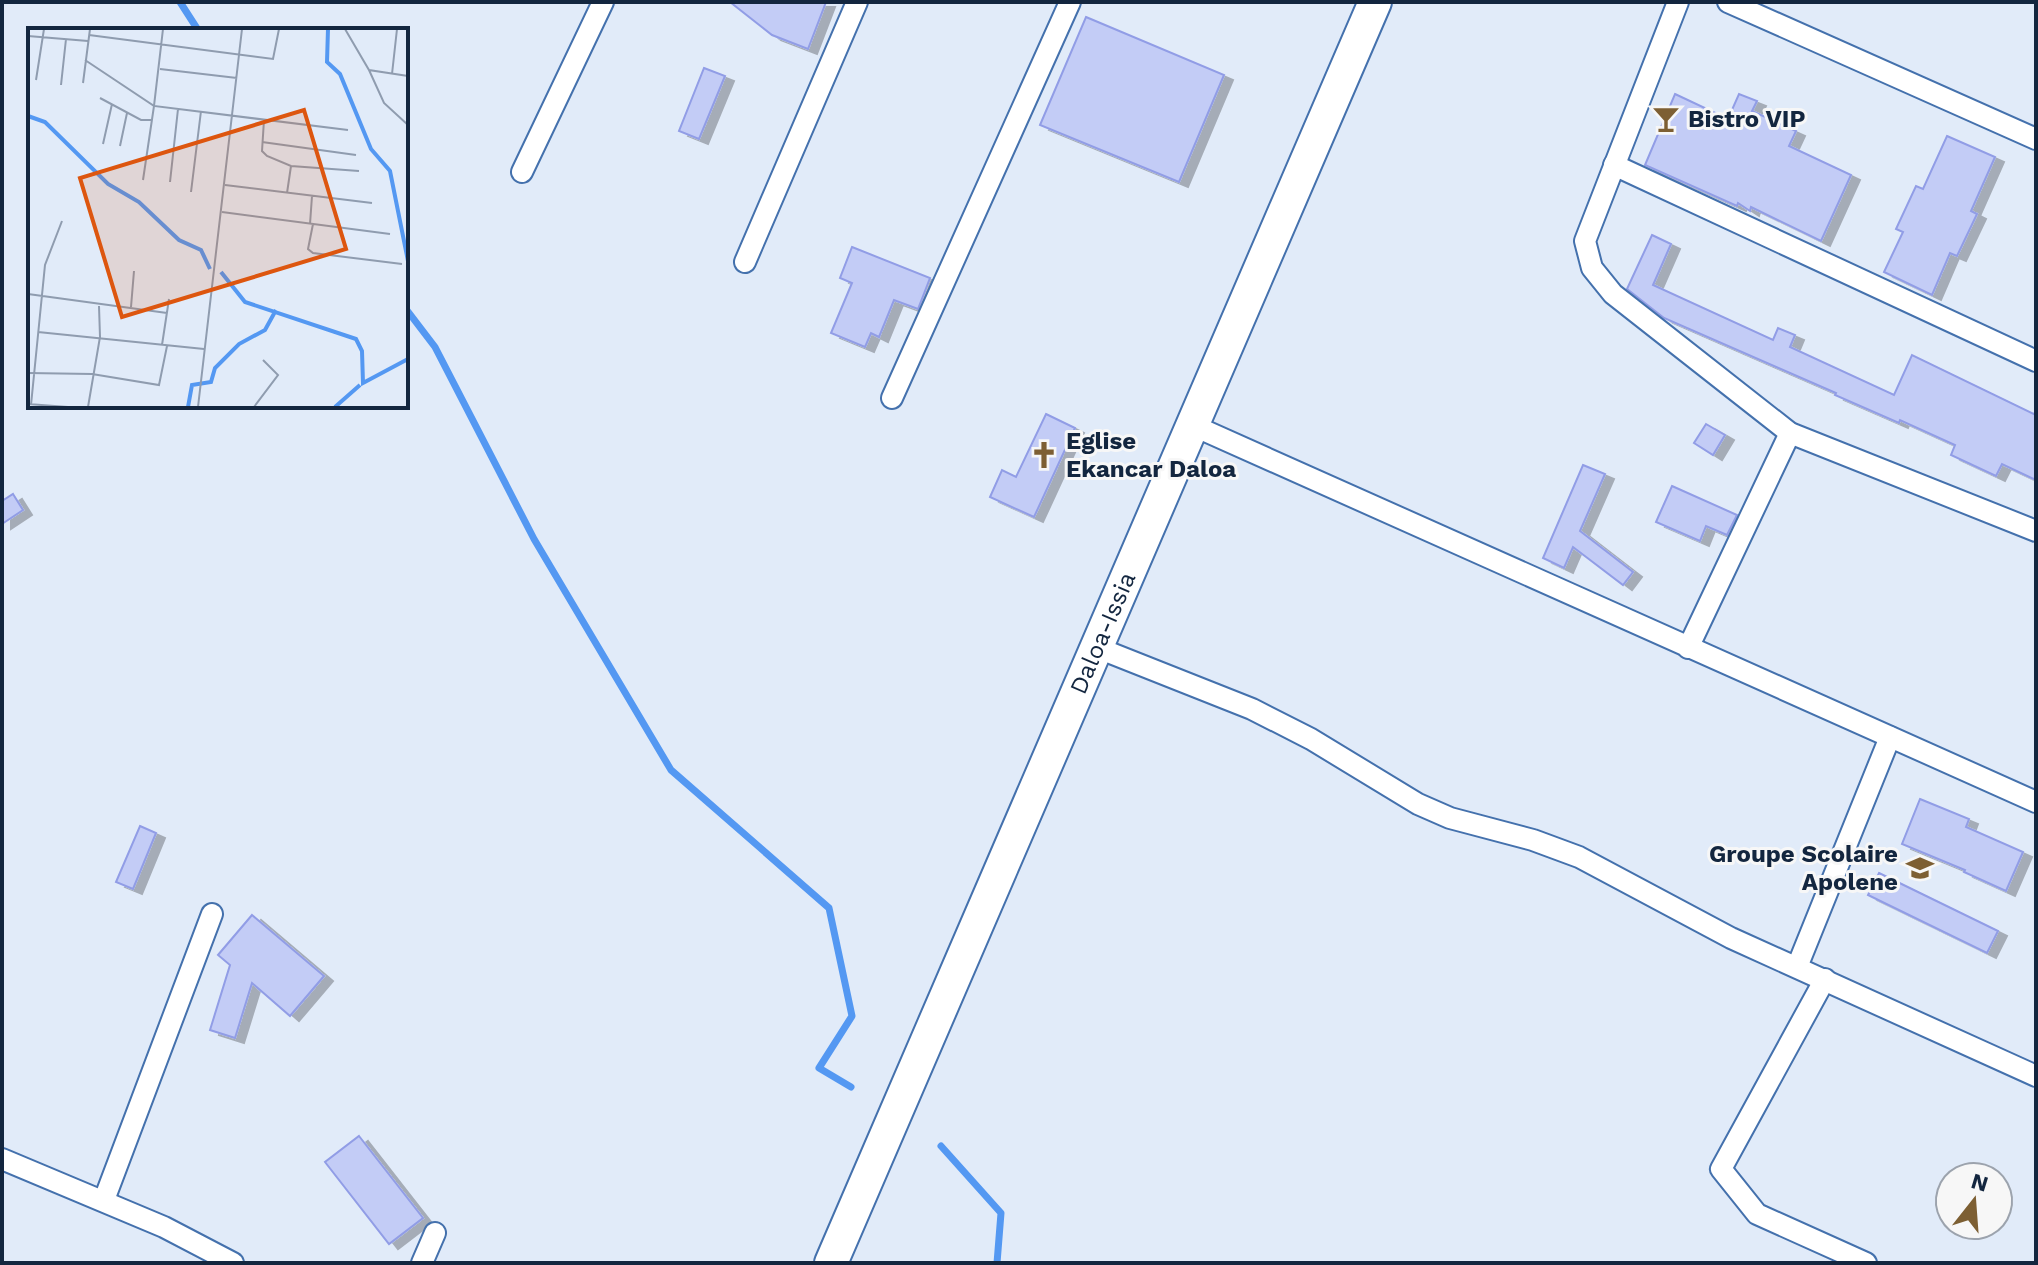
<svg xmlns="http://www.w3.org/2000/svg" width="2038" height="1265" viewBox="0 0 2038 1265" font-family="'Work Sans',sans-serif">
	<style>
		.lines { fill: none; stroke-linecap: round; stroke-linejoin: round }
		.stream { stroke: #5498f2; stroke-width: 7 }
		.building { fill: #c3ccf6; stroke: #919de6; stroke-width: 2; filter: url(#shadow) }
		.street-casing { stroke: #4471ad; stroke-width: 24 }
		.primary-casing { stroke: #4471ad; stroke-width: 36 }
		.street { stroke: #fff; stroke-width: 20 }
		.primary { stroke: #fff; stroke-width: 32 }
		.labels { text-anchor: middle; stroke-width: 6; stroke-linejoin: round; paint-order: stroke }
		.poi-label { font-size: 24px; font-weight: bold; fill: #13263f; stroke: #f7f7f7; text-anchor: start }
		.street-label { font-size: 24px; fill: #13263f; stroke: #f7f7f7 }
		.inset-river { fill: none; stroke: #5498f2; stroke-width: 4 }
		.inset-road { fill: none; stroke: #8f9caf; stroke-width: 2 }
		.view { fill: #dd560f; fill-opacity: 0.15; stroke: #dd560f; stroke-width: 4 }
		.inset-edge { fill: none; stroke: #13263f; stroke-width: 4 }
	</style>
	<defs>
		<filter id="shadow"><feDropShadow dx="9" dy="5" stdDeviation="0" flood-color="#0004"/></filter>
	</defs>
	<rect width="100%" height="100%" fill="#e1ebf9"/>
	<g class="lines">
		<g class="stream">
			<polyline points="180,2 198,30"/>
			<polyline points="406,309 435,347 534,539 671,770 829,908 852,1016 819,1068 851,1087"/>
			<polyline points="941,1146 1001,1213 997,1263"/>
		</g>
	</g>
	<g class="building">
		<polygon points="730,2 826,2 808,49 772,35"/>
		<polygon points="1086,17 1224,75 1179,182 1040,125"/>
		<polygon points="704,68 725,76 699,139 679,131"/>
		<polygon points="1675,94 1728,119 1739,94 1757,101 1752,111 1796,131 1789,146 1851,175 1821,241 1751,207 1750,211 1738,203 1737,206 1645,165"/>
		<polygon points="1947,136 1995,157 1971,211 1977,214 1957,256 1950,253 1932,295 1884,272 1903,232 1896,229 1916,186 1923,189"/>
		<polygon points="1652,235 1671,244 1653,285 1773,340 1778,328 1795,335 1790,347 1894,395 1912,355 2036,415 2036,480 2002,464 1996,476 1951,455 1955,445 1900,420 1899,423 1835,395 1836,393 1664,318 1627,289"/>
		<polygon points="852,247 930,278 918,309 894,300 879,337 871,333 865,347 831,333 852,283 840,278"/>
		<polygon points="1046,414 1075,428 1034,517 990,497 1002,470 1016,477"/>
		<polygon points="1706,424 1725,435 1713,455 1694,443"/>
		<polygon points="1583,465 1605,474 1580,531 1633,572 1623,585 1573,547 1564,568 1543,558"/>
		<polygon points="1672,486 1737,515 1727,535 1706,526 1700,541 1656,522"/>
		<polygon points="13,494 23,510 2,524 2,501"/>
		<polygon points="1920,799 1969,819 1966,827 2023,852 2006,891 1964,872 1965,870 1902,844"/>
		<polygon points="140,826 156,833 133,889 116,882"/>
		<polygon points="1879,873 1998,931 1987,953 1868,895"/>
		<polygon points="252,915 324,976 290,1016 252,983 235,1038 210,1030 230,965 218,955"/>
		<polygon points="359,1136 423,1218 389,1244 325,1162"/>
	</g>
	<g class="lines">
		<g class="street-casing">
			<g id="street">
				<polyline points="1678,2 1585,241 1592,268 1613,294 1790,433 2036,531"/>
				<polyline points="1728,2 2036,139"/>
				<polyline points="1614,165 2036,361"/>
				<polyline points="522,172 603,2"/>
				<polyline points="745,262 857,2"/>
				<polyline points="892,398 1070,2"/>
				<polyline points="1192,425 2036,802"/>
				<polyline points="1098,648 1252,709 1311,739 1418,804 1450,818 1533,840 1579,857 1731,938 2036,1076"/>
				<polyline points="1688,648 1790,433"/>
				<polyline points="1797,967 1890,737"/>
				<polyline points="1825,979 1721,1169 1757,1214 1866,1263"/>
				<polyline points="2,1159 164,1227 233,1263"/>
				<polyline points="104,1200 212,914"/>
				<polyline points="422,1263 435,1233"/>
			</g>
		</g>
		<g class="primary-casing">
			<g id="primary">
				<path id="s1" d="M831 1263 1375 2"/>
			</g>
		</g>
		<use href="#street" class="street"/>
		<use href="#primary" class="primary"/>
	</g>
	<defs>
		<g id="bar-bare" transform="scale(2.16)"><path d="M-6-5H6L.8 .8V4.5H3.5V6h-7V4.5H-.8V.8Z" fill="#7d5f33" stroke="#f7f7f7" stroke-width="2.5" paint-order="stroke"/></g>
		<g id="church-bare" transform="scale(2.16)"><path d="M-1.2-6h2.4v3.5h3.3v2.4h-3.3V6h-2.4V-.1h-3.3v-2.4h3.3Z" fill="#7d5f33" stroke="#f7f7f7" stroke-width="2.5" paint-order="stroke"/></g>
		<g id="school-bare" transform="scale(2.16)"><path d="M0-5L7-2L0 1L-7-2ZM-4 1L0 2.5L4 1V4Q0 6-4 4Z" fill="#7d5f33" stroke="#f7f7f7" stroke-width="2.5" paint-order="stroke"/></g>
	</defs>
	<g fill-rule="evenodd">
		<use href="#bar-bare" x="1666" y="119"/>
		<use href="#church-bare" x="1044" y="455"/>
		<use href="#school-bare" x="1920" y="868"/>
	</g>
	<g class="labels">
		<g class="poi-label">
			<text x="1688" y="127">Bistro VIP</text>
			<text x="1066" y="449">Eglise<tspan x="1066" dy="28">Ekancar Daloa</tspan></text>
			<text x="1898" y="862" text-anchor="end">Groupe Scolaire<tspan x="1898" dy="28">Apolene</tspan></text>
		</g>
		<g class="street-label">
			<text dy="8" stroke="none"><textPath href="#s1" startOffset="686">Daloa-Issia</textPath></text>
		</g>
	</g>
	<g transform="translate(28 28)">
		<rect width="380" height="380" fill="#e1ebf9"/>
		<path class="inset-river" d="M300 1 299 34 312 46 343 121 362 143 380 233M0 88 17 94 80 156 111 174 151 212 173 222 182 241M193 244 217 274 328 311 334 323 335 355 380 331M160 379 164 357 183 354 187 340 211 316 237 302 248 282M307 379 332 357"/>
		<path class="inset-road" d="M135 1 126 78 320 102M317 1 341 42 380 48M61 7 245 31 251 1M0 8 60 13M57 32 126 78 115 152M132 41 209 50M341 42 356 75 380 97M364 46 369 1M8 52 16 1M55 55 62 1M33 57 38 11M72 70 113 92H124M236 92 234 123 239 128 263 138 331 143M234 114 328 127M75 116 84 76M92 118 99 85M142 154 150 81M197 157 344 175M163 164 173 83M259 165 263 138M194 184 362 206M282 196 284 168M285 196 280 221 285 225 374 236M0 266 139 285M103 279 106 243M10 304 176 321M134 317 141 271M0 345 64 346 131 357 139 318M0 376 40 379M3 377 17 237 34 193M60 379 72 309 71 278M170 379 214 1M226 379 250 347 235 332"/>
		<path class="view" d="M276 82 318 221 94 289 52 150Z"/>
		<rect width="380" height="380" class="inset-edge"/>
	</g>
	<rect width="2038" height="1265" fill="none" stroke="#13263f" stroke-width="8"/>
	<g transform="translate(1974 1201) rotate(17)"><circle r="38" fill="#f7f7f7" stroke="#9ca3ad" stroke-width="2"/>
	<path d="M0-6L14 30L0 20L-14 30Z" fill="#7d5f33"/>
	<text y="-12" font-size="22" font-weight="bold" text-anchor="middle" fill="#13263f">N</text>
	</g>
</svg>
